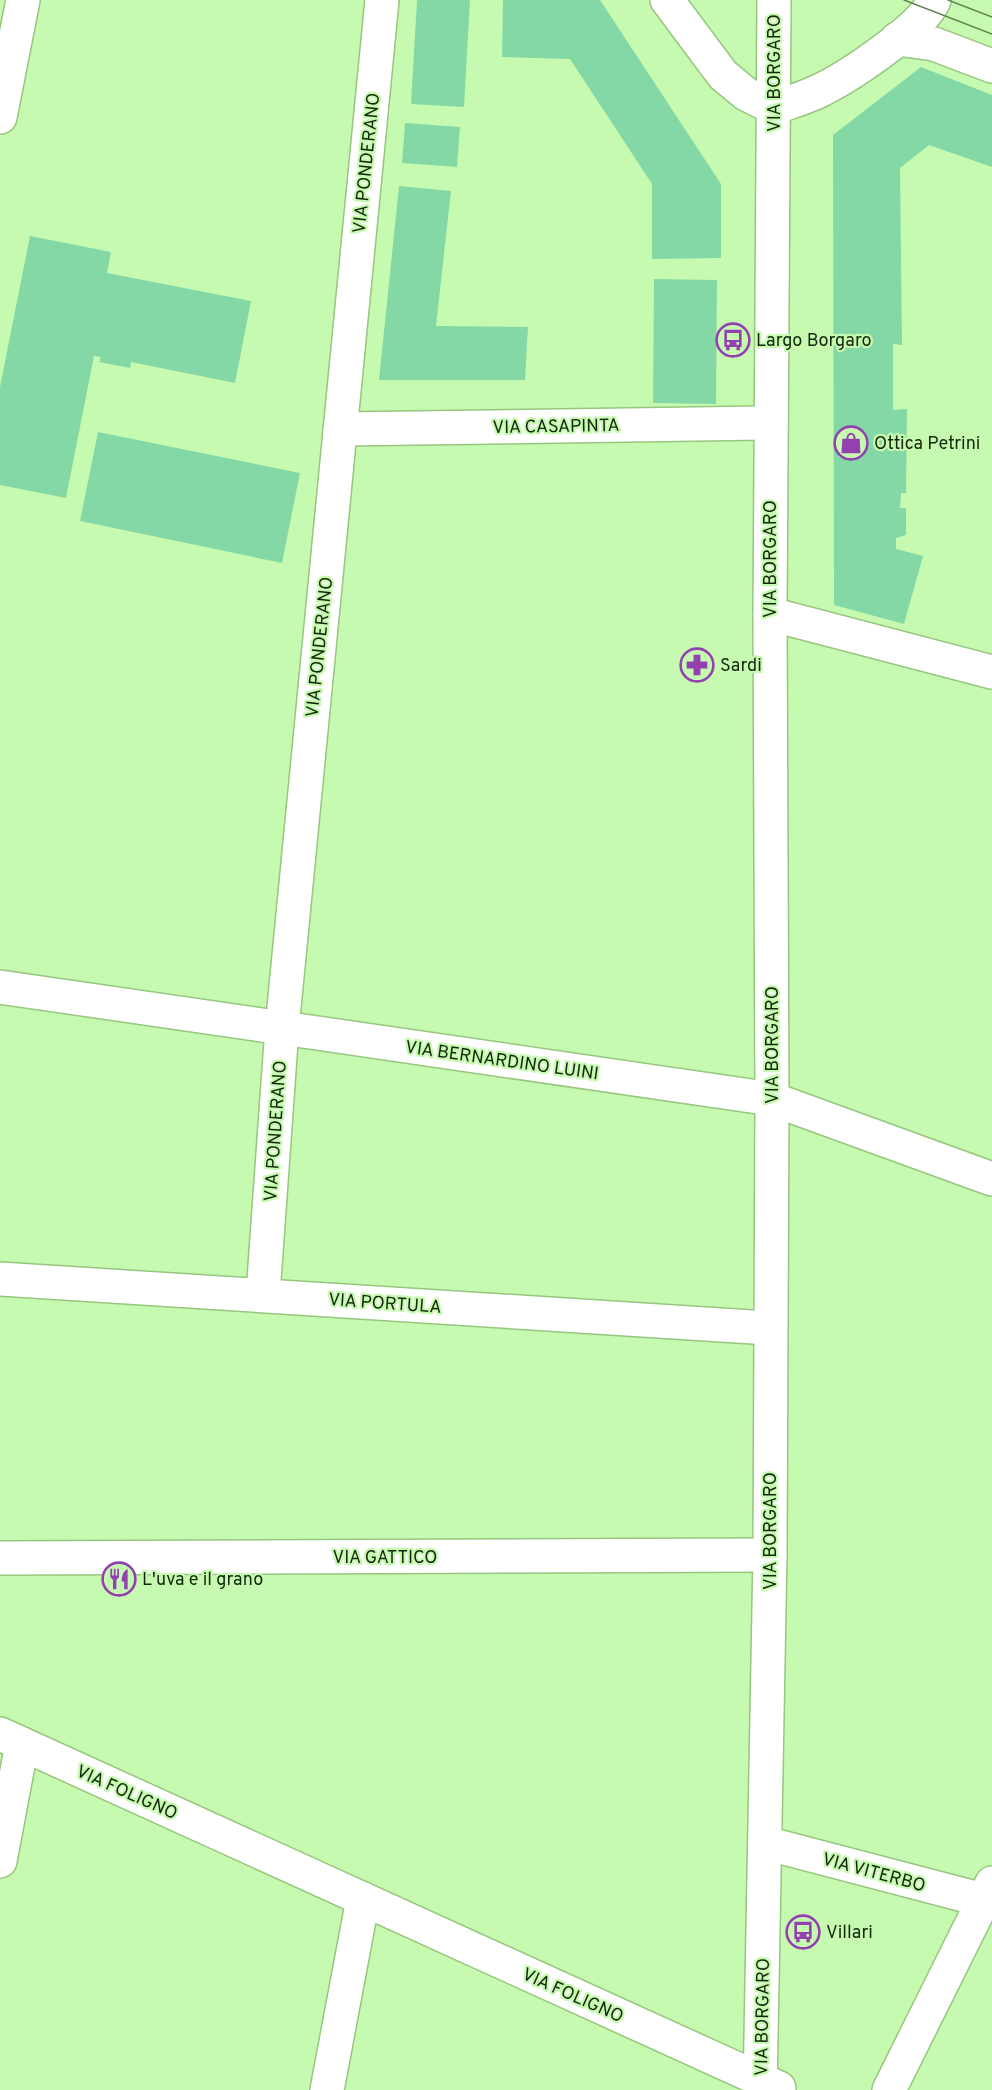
<svg xmlns="http://www.w3.org/2000/svg" width="992" height="2090" viewBox="0 0 992 2090" font-family="Overpass,sans-serif">
	<style>
		.building { fill: #84d8a5 }
		.lines { fill: none; stroke-linecap: round; stroke-linejoin: round }
		.minor-casing { stroke: #96c67f; stroke-width: 36 }
		.minor { stroke: #fff; stroke-width: 33 }
		.tram { stroke: #618253; stroke-width: 1.5 }
		.labels { text-anchor: middle; stroke-width: 4.5; stroke-linejoin: round; paint-order: stroke }
		.street-label { font-size: 18px; fill: #14270b; stroke: #c7fab1 }
		.poi-label { font-size: 18px; fill: #14270b; stroke: #c7fab1; text-anchor: start }
	</style>
	<rect width="100%" height="100%" fill="#c7fab1"/>
	<g class="building">
		<polygon points="417,0 470,0 464,107 411,104"/>
		<polygon points="503,0 600,0 721,184 721,258 652,259 652,184 570,59 502,57"/>
		<polygon points="921,67 992,95 992,167 929,145 900,168 902,345 893,344 893,410 907,409 906,493 901,493 900,508 906,508 906,535 896,538 896,549 923,556 904,624 834,605 833,135"/>
		<polygon points="405,123 460,127 457,167 402,163"/>
		<polygon points="399,186 451,191 436,326 528,327 525,380 379,380"/>
		<polygon points="30,236 111,252 107,273 251,301 235,383 131,362 130,368 99,362 101,357 94,356 66,498 0,485 0,387"/>
		<polygon points="654,279 717,280 716,404 653,403"/>
		<polygon points="98,432 300,473 282,563 80,521"/>
	</g>
	<g class="lines">
		<g class="minor-casing">
			<g id="minor">
				<path d="M667 0 723 75 746 94 774 108C790 102 808 97 823 89 849 76 925 26 934 0"/>
				<polyline points="897,39 934,44 992,66"/>
				<polyline points="0,117 23,0"/>
				<polyline points="340,429 771,423"/>
				<polyline points="770,614 992,672"/>
				<polyline points="0,987 772,1099 992,1179"/>
				<polyline points="0,1279 769,1328"/>
				<polyline points="263,1294 282,1028 382,0"/>
				<polyline points="0,1558 770,1555"/>
				<polyline points="0,1734 779,2088"/>
				<polyline points="765,1843 983,1900"/>
				<polyline points="0,1861 22,1744"/>
				<polyline points="327,2090 363,1899"/>
				<polyline points="760,2090 770,1555 772,1099 770,614 774,0"/>
				<polyline points="889,2090 992,1883"/>
			</g>
		</g>
		<use href="#minor" class="minor"/>
		<g class="tram">
			<polyline points="904,0 992,34"/>
			<polyline points="948,0 992,17"/>
		</g>
	</g>
	<defs>
		<g id="bus-ring" transform="scale(1.725)"><circle r="9.5" fill="#c7fab1" stroke="#9341b0" stroke-width="1.5"/><path d="M-5-6H5V4H4V6H2V4H-2V6H-4V4H-5ZM-3.5-4V0h7V-4ZM-3.5 1.2v1.5H-2V1.2ZM2 1.2v1.5H3.5V1.2Z" fill="#9341b0"/></g>
		<g id="shop-ring" transform="scale(1.725)"><circle r="9.5" fill="#c7fab1" stroke="#9341b0" stroke-width="1.5"/><path d="M-5-2.5h2.3a2.7 3.5 0 0 1 5.4 0H5L5.5 6h-11ZM-1.5-2.5h3a1.5 2.3 0 0 0-3 0Z" fill="#9341b0"/></g>
		<g id="pharmacy-ring" transform="scale(1.725)"><circle r="9.5" fill="#c7fab1" stroke="#9341b0" stroke-width="1.5"/><path d="M-2-6h4v4h4v4h-4v4h-4v-4h-4v-4h4Z" fill="#9341b0"/></g>
		<g id="restaurant-ring" transform="scale(1.725)"><circle r="9.5" fill="#c7fab1" stroke="#9341b0" stroke-width="1.5"/><path d="M-5-6h1v4h1v-4h1v4h1v-4h1v5L-1.5 .5V6h-2V.5L-5-1ZM5-6V6H3V1.5H1.5Q1.5-4 5-6Z" fill="#9341b0"/></g>
	</defs>
	<g fill-rule="evenodd">
		<use href="#bus-ring" x="733" y="340"/>
		<use href="#shop-ring" x="851" y="443"/>
		<use href="#pharmacy-ring" x="697" y="665"/>
		<use href="#restaurant-ring" x="119" y="1579"/>
		<use href="#bus-ring" x="803" y="1932"/>
	</g>
	<g class="labels">
		<g class="street-label">
			<text transform="translate(774 73) rotate(-90)" y="6">VIA BORGARO</text>
			<text transform="translate(366 163) rotate(-84)" y="6">VIA PONDERANO</text>
			<text transform="translate(556 426) rotate(-1)" y="6">VIA CASAPINTA</text>
			<text transform="translate(770 559) rotate(-90)" y="6">VIA BORGARO</text>
			<text transform="translate(319 647) rotate(-84)" y="6">VIA PONDERANO</text>
			<text transform="translate(772 1045) rotate(-90)" y="6">VIA BORGARO</text>
			<text transform="translate(502 1060) rotate(8)" y="6">VIA BERNARDINO LUINI</text>
			<text transform="translate(275 1131) rotate(-86)" y="6">VIA PONDERANO</text>
			<text transform="translate(385 1303) rotate(4)" y="6">VIA PORTULA</text>
			<text transform="translate(770 1531) rotate(-90)" y="6">VIA BORGARO</text>
			<text x="385" y="1563">VIA GATTICO</text>
			<text transform="translate(127 1792) rotate(24)" y="6">VIA FOLIGNO</text>
			<text transform="translate(874 1872) rotate(15)" y="6">VIA VITERBO</text>
			<text transform="translate(573 1995) rotate(24)" y="6">VIA FOLIGNO</text>
			<text transform="translate(762 2017) rotate(-89)" y="6">VIA BORGARO</text>
		</g>
		<g class="poi-label">
			<text x="756" y="346">Largo Borgaro</text>
			<text x="874" y="449">Ottica Petrini</text>
			<text x="720" y="671">Sardi</text>
			<text x="142" y="1585">L'uva e il grano</text>
			<text x="826" y="1938">Villari</text>
		</g>
	</g>
</svg>
